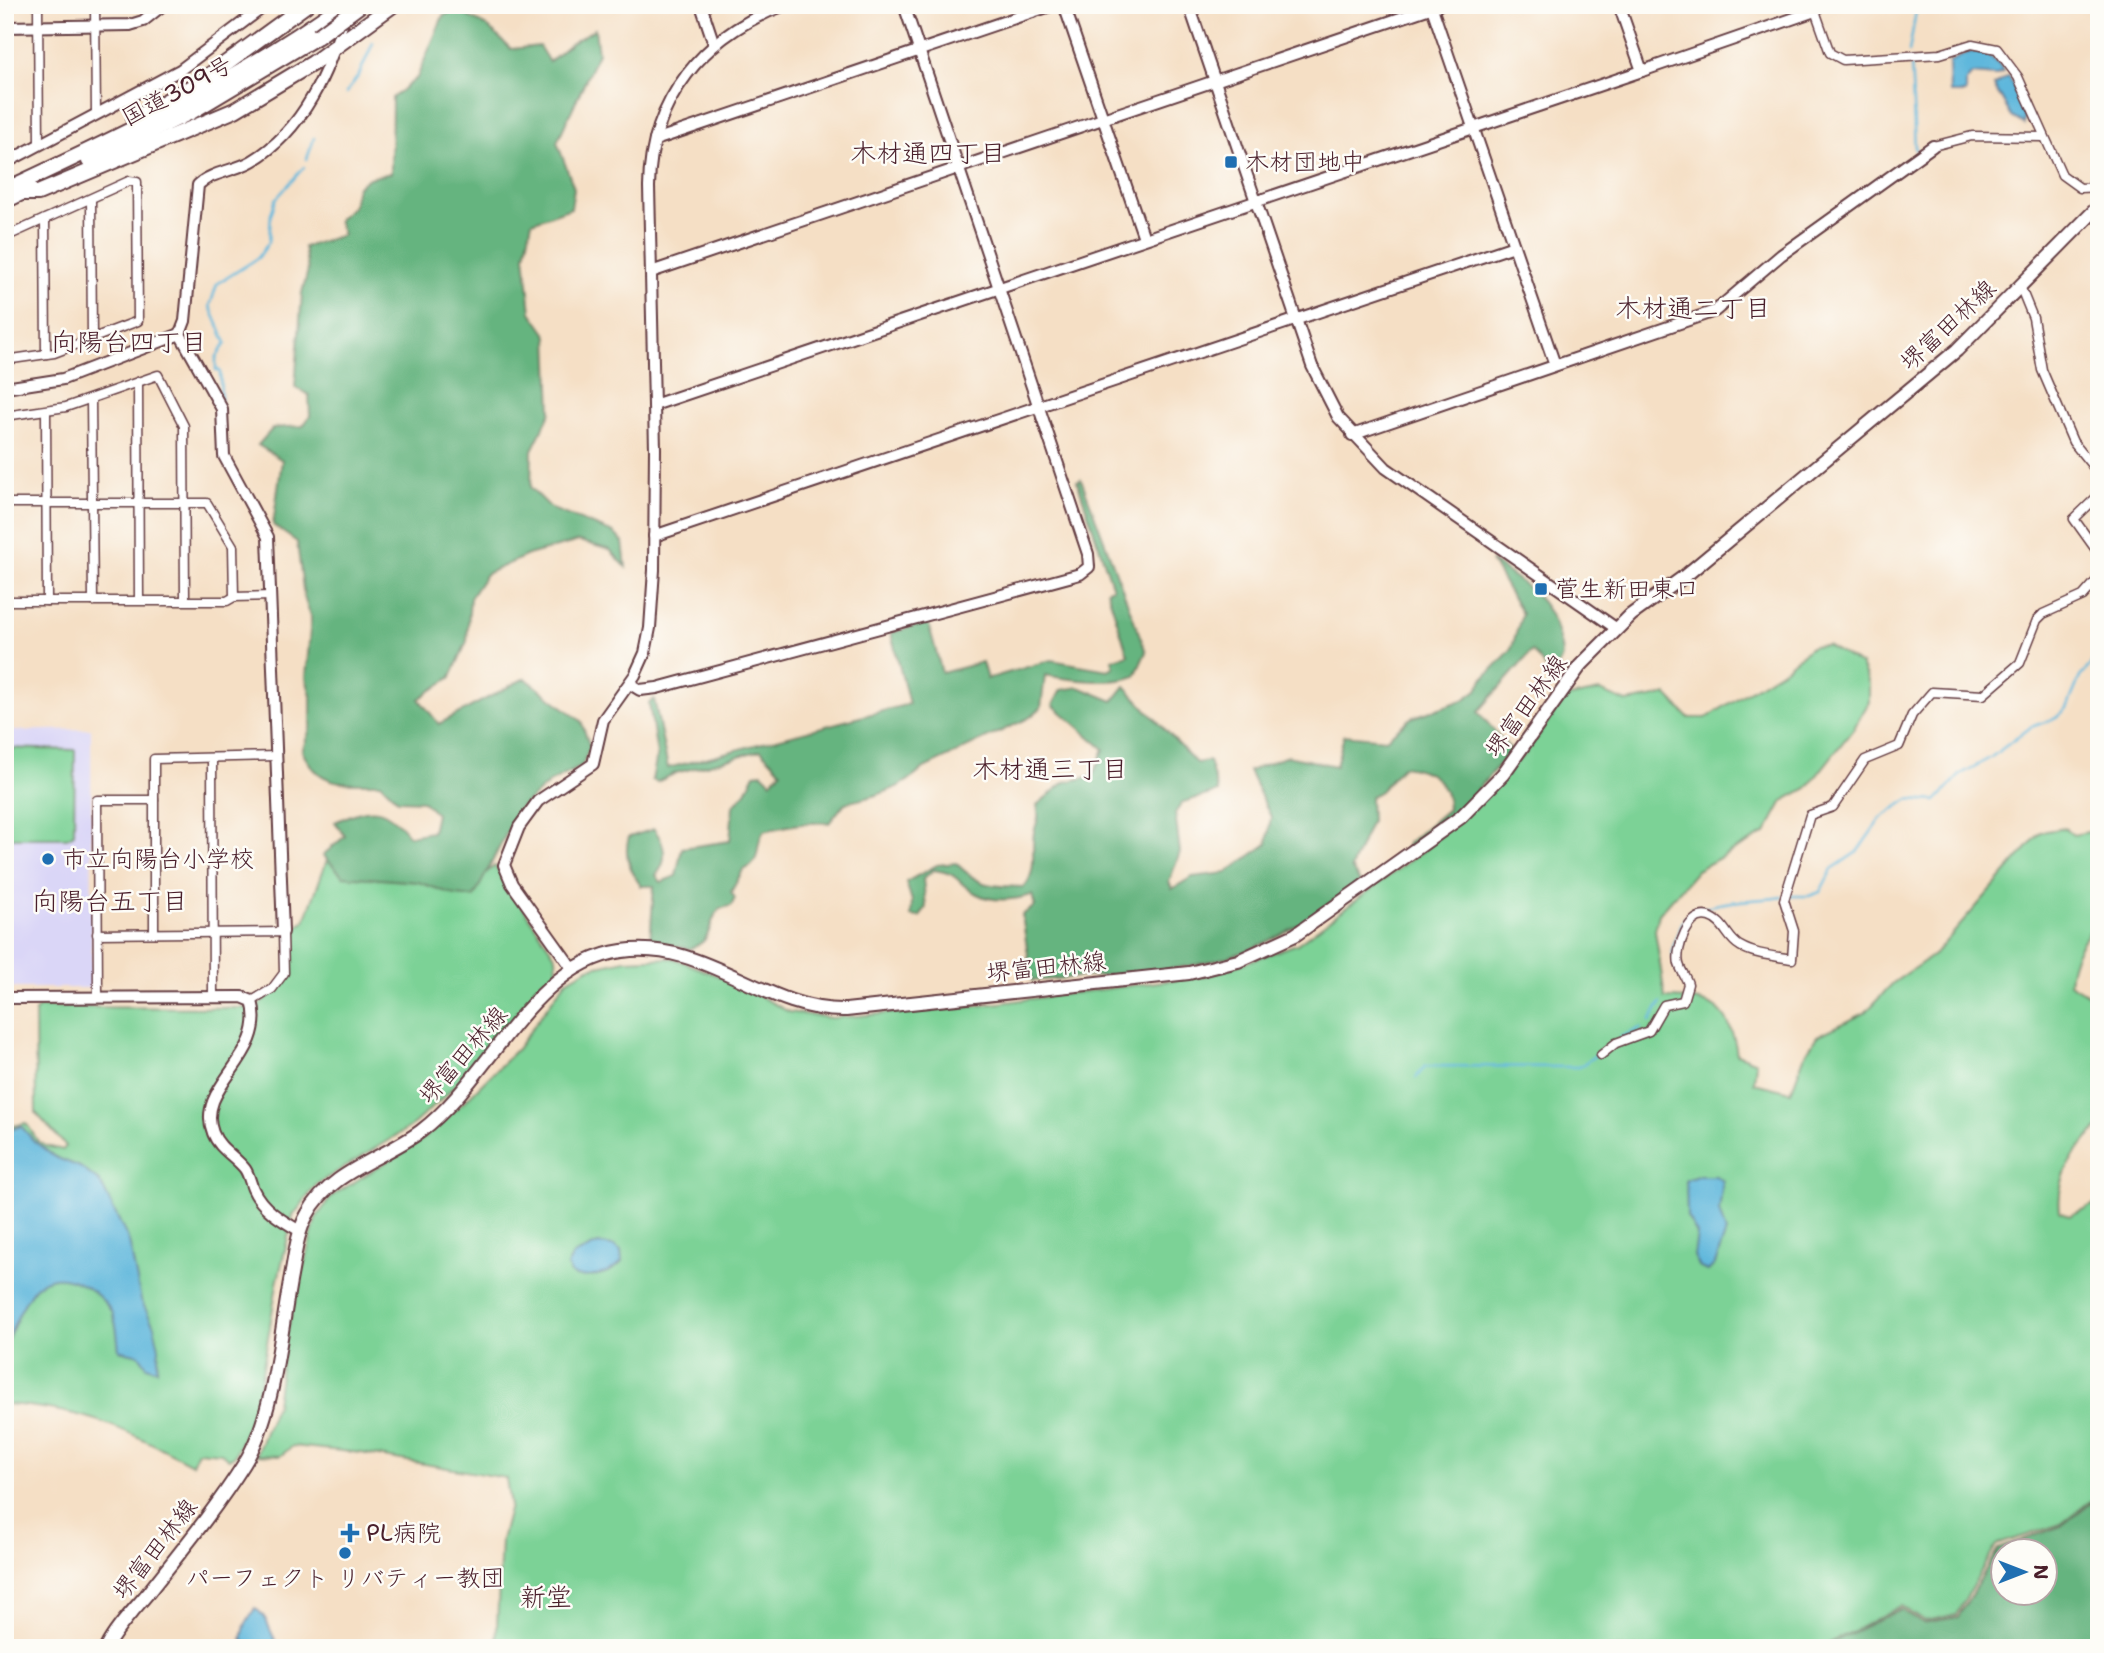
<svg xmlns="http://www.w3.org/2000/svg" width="2104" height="1653" viewBox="0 0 2104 1653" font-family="'Shantell Sans','Klee One',sans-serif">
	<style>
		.built { fill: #dad6f7 }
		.green { fill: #7cd296; stroke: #637860; stroke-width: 2 }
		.forest { fill: #65b47f; stroke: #586a55; stroke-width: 2; fill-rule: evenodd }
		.water { fill: #5fb7dc; stroke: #546b84; stroke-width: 2 }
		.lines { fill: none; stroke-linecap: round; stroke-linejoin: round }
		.stream { stroke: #5fb7dc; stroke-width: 2.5 }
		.street-casing { stroke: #643c42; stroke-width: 11 }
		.secondary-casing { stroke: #643c42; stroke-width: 14 }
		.primary-casing { stroke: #643c42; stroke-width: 16 }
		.highway-casing { stroke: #643c42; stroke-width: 18 }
		.street { stroke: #fff; stroke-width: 8 }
		.secondary { stroke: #fff; stroke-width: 10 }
		.primary { stroke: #fff; stroke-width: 12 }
		.highway { stroke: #fff; stroke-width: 14 }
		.highway-bridge-casing { stroke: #643c42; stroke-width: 18; stroke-linecap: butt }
		.highway-bridge { stroke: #fff; stroke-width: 14 }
		.poi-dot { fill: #1f6fb2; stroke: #fdfcf7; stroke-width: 2.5 }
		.labels { text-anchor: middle; stroke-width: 5; stroke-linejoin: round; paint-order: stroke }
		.street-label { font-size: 24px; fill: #4a1f2b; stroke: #fdfcf7 }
		.poi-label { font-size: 24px; fill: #4a1f2b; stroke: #fdfcf7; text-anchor: start }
		.neighbourhood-label { font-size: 26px; fill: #4a1f2b; stroke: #fdfcf7 }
	</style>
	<rect width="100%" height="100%" fill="#fdfcf7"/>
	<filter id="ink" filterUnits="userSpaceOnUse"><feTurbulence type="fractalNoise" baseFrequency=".0143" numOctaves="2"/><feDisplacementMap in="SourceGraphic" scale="14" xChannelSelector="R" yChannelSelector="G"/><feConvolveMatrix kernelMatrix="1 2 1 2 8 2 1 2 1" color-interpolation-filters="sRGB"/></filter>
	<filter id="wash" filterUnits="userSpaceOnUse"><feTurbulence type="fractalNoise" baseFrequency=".00686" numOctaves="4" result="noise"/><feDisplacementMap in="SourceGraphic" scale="28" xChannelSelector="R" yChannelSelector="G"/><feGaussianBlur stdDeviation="1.57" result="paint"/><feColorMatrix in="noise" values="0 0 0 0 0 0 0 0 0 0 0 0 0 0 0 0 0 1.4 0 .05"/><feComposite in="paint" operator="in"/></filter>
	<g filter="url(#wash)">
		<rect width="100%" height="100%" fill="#f5dfc5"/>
		<polygon class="built" points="91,729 92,988 5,988 5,731"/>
		<g class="green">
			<path d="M1827 645 1861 665 1869 684V702L1854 728 1807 788 1783 801 1766 833 1697 870 1659 914 1655 930 1665 998C1711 999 1730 1005 1737 1054L1756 1062 1754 1083 1791 1092 1804 1057 1817 1036 1865 1013 1893 983 1936 953 2041 832 2065 828 2073 835 2099 830V920C2082 940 2071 957 2069 983L2087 994 2099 997V1128C2074 1149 2056 1178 2060 1211L2069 1216 2099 1202V1494L2061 1524 1996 1545 1956 1615 1924 1621 1901 1606 1821 1648H496L501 1540 510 1506 506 1478 361 1453 293 1446 280 1456 256 1455 276 1404 285 1338 316 1218 332 1196 423 1139 469 1097 517 1049 566 981 589 968 625 960 673 958 734 982 789 1012 832 1018 977 1006 1210 975 1297 944 1428 847 1524 755 1565 698 1600 691 1627 702 1667 695 1689 718H1706L1787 667 1812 646Z"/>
			<polygon points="5,748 75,750 74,834 67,838 5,838"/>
			<path d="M332 846 366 852 471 884 495 866 556 957 557 970 446 1095 410 1127 317 1184 293 1216 277 1284 256 1408 235 1455 229 1459 221 1453 198 1451 192 1464C124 1428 84 1409 5 1404V1128L26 1123 38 1141 46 1146 63 1150 66 1146 36 1113 35 1011 40 1007 244 1008 260 1004 288 976V933L305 921Z"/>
		</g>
		<g class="forest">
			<path d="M456 10 487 26 511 49 539 46 549 62 570 44 595 29 598 53 557 142 574 188 571 208 532 222 525 255 531 312 548 336 551 412 532 450 531 488 552 509 614 533 623 542 626 567 610 550 579 541 528 555 486 574 470 598 467 641 451 677 419 699 439 724 525 678 581 721 590 747 582 766 549 783 519 809 474 897 455 895 418 882 343 876 323 855 345 836 335 822C370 806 384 803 409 836L432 832 436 814 423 801 398 800 381 783C345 782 320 789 302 751L311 726V696L306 678 311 618 304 597 297 542 273 525 282 460 258 445 273 428 303 426 310 416 309 395 295 387 302 293 308 270 304 247 343 235 338 220 353 206 357 187 369 178 391 173 392 98 417 78 443 16Z"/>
			<path d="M1081 479 1146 652 1135 676C1114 685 1069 680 1045 675L1041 708 1029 718 924 768C901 790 876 796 845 803L829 823C812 821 782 827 764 831 753 846 764 862 743 870L731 892 735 898 731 906C710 908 714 926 705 939 702 944 695 946 690 949L650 941 654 886H641C631 872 623 854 629 837L654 829C665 843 669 861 656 875L661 882 676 876 682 848 730 841 733 806 746 792 755 774 762 773 771 782 781 771 761 750 676 773 657 782 652 780 657 755 649 703 654 699 668 768 909 704 891 633 928 622 942 673 982 662 987 679 1051 660 1108 670 1114 667 1112 660 1128 655 1107 590 1113 588 1077 481Z"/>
			<path d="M1491 561C1522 582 1549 598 1558 635 1563 656 1566 656 1551 675L1532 651 1478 712 1511 750 1467 803 1406 849 1408 843 1448 809C1448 782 1430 769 1403 766L1380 791 1370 797 1371 821 1351 868 1360 882C1328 904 1296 929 1260 945 1196 975 1103 974 1032 981L1022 915 1035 906 1032 895C1014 900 994 903 977 894 955 883 961 873 933 870L923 879 926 907 920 917 911 916 912 901 906 882 937 865 956 863C981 888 990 886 1024 887 1038 871 1031 851 1034 832 1037 821 1040 818 1037 805L1065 782 1093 776 1104 749 1053 705 1061 690 1079 687 1113 701 1125 686 1196 763 1209 761 1218 792 1183 802 1175 813 1180 852 1169 882 1172 889 1192 877 1226 873 1267 844 1271 817 1249 771 1287 756 1336 766 1344 735 1386 739 1411 718 1463 700 1477 690 1483 679 1511 650 1522 614Z"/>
			<path d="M2099 1496V1648H1820L1901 1609 1923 1623 1958 1617 1998 1549 2061 1526ZM2002 1552H2044V1594H2002Z"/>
		</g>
		<g class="water">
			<path d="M1969 52C1984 52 1997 58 2003 72L1995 76 1972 74 1966 81V93H1950L1949 62Z"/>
			<polygon points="2009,76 2025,113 2024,124 2012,117 1994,86"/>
			<path d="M21 1126 34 1141 55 1157 80 1167 100 1182 129 1241 141 1300 154 1326 159 1348 157 1370 147 1366 139 1355 119 1350C117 1337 118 1325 112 1313 99 1289 57 1263 35 1288 22 1303 13 1328 5 1347V1254L10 1238 5 1224V1132Z"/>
			<polygon points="1697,1176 1716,1176 1723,1181 1719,1211 1726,1232 1715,1264 1708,1271 1700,1268 1694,1256 1697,1234 1687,1217 1686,1180"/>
			<path d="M598 1244 614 1246 621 1251 622 1262C611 1274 587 1280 572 1275L567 1266 573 1255Z"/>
			<path d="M255 1608C272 1620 268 1637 283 1648H251L242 1639 245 1625Z"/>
		</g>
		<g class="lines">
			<g class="stream">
				<polyline points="1909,52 1917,5"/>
				<polyline points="1911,59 1915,150"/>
				<polyline points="346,93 359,75 373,43"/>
				<polyline points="307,159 314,138"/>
				<polyline points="221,400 220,371 216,370 216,358 226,343 210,306 217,284 258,258 269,242 271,214 276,199 304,167"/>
				<polyline points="1786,896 1809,896 1820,892 1832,869 1857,852 1881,818 1909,799 1936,801 1961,774 1990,758 2031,727 2056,718 2067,708 2080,677 2099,655"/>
				<path d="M1685 986C1669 957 1669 947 1685 918 1713 898 1750 902 1782 897"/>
				<polyline points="1650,1021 1661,1003"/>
				<polyline points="1621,1037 1641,1028"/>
				<polyline points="1416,1078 1425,1066 1579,1067 1596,1055"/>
			</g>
		</g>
	</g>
	<g filter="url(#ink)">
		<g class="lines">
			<g class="street-casing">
				<g id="street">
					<polyline points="38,5 39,145"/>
					<polyline points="95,5 96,115"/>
					<polyline points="1813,5 1830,53 1843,60 1940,54 1972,44 1997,49 2018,77 2062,175 2080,188 2099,187"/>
					<polyline points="1933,146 1972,136 2044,137"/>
					<polyline points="91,199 92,340"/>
					<polyline points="45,219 46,354"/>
					<polyline points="5,237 129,181 137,182 138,321 54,353 5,360"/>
					<polyline points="2020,286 2033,318 2042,370 2073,442 2099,474"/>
					<polyline points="138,382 139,600"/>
					<polyline points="91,399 93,601"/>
					<polyline points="46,412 47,601"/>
					<polyline points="5,416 66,407 158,375 184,426 185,600"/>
					<polyline points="2099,495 2074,519 2099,554"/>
					<polyline points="5,503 207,503 233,546 234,597"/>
					<polyline points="5,601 227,601 234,597 270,596"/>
					<polyline points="212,758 213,997"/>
					<polyline points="154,933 154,759 277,756"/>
					<polyline points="97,934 283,932 284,973 272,989 252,1001"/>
					<polyline points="98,998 97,800 154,800"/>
					<path d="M1601 1055 1616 1043 1649 1031 1664 1005 1683 1001 1688 984C1686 977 1681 971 1679 964 1675 949 1689 910 1709 917 1725 922 1727 939 1740 946 1755 955 1775 956 1792 959L1794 931 1784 900 1810 815 1833 807 1865 760 1899 746 1912 715 1932 692 1983 695 2020 663 2037 620 2043 614 2083 596 2099 578"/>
				</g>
			</g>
			<g class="secondary-casing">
				<g id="secondary">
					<polyline points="701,5 714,44"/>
					<polyline points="1064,5 1144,238"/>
					<polyline points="1189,5 1312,366 1338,417 1386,468 1617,629"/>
					<polyline points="1431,5 1555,365"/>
					<polyline points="5,27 130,25 143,21 163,5"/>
					<polyline points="1642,71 1815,11"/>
					<polyline points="655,140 1053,5"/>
					<polyline points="5,163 180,70 266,5"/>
					<polyline points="651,272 1439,5"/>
					<polyline points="180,334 222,409 224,456 268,537 283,932"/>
					<path d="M5 388 63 379 180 334 185 321 198 185C211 172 235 171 252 161 304 130 329 71 345 15"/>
					<polyline points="654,405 1642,71 1619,5"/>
					<polyline points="1352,435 1715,311 1781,255 1933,146"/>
					<polyline points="654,536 1514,246"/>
					<polyline points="630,684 640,690 657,688 1080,574 1089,567 1088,554 904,5"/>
					<path d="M572 968 512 884 504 865 519 827 538 801 593 764 603 720 635 675 645 653 650 628 654 570 655 449 649 187C650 100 704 34 785 5"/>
					<path d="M5 998 242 997 252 1001C269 1057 194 1086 213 1133 219 1149 235 1156 245 1169 249 1175 250 1182 253 1189 262 1209 281 1220 300 1231"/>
				</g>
			</g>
			<g class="primary-casing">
				<path id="primary" d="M106 1648C116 1628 134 1610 148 1593 181 1551 215 1510 244 1464 275 1414 280 1334 291 1276 295 1255 297 1233 307 1215 331 1170 382 1160 421 1131 489 1080 532 963 622 951 705 939 765 1012 846 1010L1189 973 1238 961 1295 935 1461 817 1503 774 1580 666 1631 615 1685 576 1957 350 2099 206"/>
			</g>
			<g class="highway-casing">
				<g id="highway">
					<polyline points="134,119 200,82 306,5"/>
					<polyline points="89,161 191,112 318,36"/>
					<path d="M5 190C122 136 237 81 342 5"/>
					<polyline points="22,193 38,193 235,110 313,63 393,5"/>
					<polyline points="5,201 30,189"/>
				</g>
			</g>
			<use href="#street" class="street"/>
			<use href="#secondary" class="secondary"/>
			<use href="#primary" class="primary"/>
			<use href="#highway" class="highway"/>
			<g class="highway-bridge-casing">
				<polyline id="highway-bridge" points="318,36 360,5"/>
			</g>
			<use href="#highway-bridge" class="highway-bridge"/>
		</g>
	</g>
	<g class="poi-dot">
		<rect x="1224" y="155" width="14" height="14" rx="3.5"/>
		<rect x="1534" y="582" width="14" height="14" rx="3.5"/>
		<circle cx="48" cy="859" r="7"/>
		<path d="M346.5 1522.5h7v7h7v7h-7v7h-7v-7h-7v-7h7z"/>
		<circle cx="345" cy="1553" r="7"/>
	</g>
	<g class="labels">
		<g class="street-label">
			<text transform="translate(177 91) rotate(-28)" y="8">国道309号</text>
			<text transform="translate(1948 325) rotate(-43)" y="8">堺富田林線</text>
			<text transform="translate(1526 706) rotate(-54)" y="8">堺富田林線</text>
			<text transform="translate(1046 967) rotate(-6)" y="8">堺富田林線</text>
			<text transform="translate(463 1055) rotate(-49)" y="8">堺富田林線</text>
			<text transform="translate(155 1549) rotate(-52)" y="8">堺富田林線</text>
		</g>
		<g class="poi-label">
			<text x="1245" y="170">木材団地中</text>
			<text x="1555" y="597">菅生新田東口</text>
			<text x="62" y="867">市立向陽台小学校</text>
			<text x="366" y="1541">PL病院</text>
			<text x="345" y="1586" text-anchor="middle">パーフェクト リバティー教団</text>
		</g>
		<g class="neighbourhood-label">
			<text x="928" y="162">木材通四丁目</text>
			<text x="1693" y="317">木材通二丁目</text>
			<text x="129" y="351">向陽台四丁目</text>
			<text x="1050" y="778">木材通三丁目</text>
			<text x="110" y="910">向陽台五丁目</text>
			<text x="546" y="1606">新堂</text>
		</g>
	</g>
	<rect width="2104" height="1653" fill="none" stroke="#fdfcf7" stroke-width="28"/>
	<g transform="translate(2024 1572) rotate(90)"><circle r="33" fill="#fdfcf7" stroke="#b5a4a5" stroke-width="2"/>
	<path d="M0-5L12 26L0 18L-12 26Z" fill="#1f6fb2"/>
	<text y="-10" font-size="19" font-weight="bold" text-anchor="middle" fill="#4a1f2b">N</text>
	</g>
</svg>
